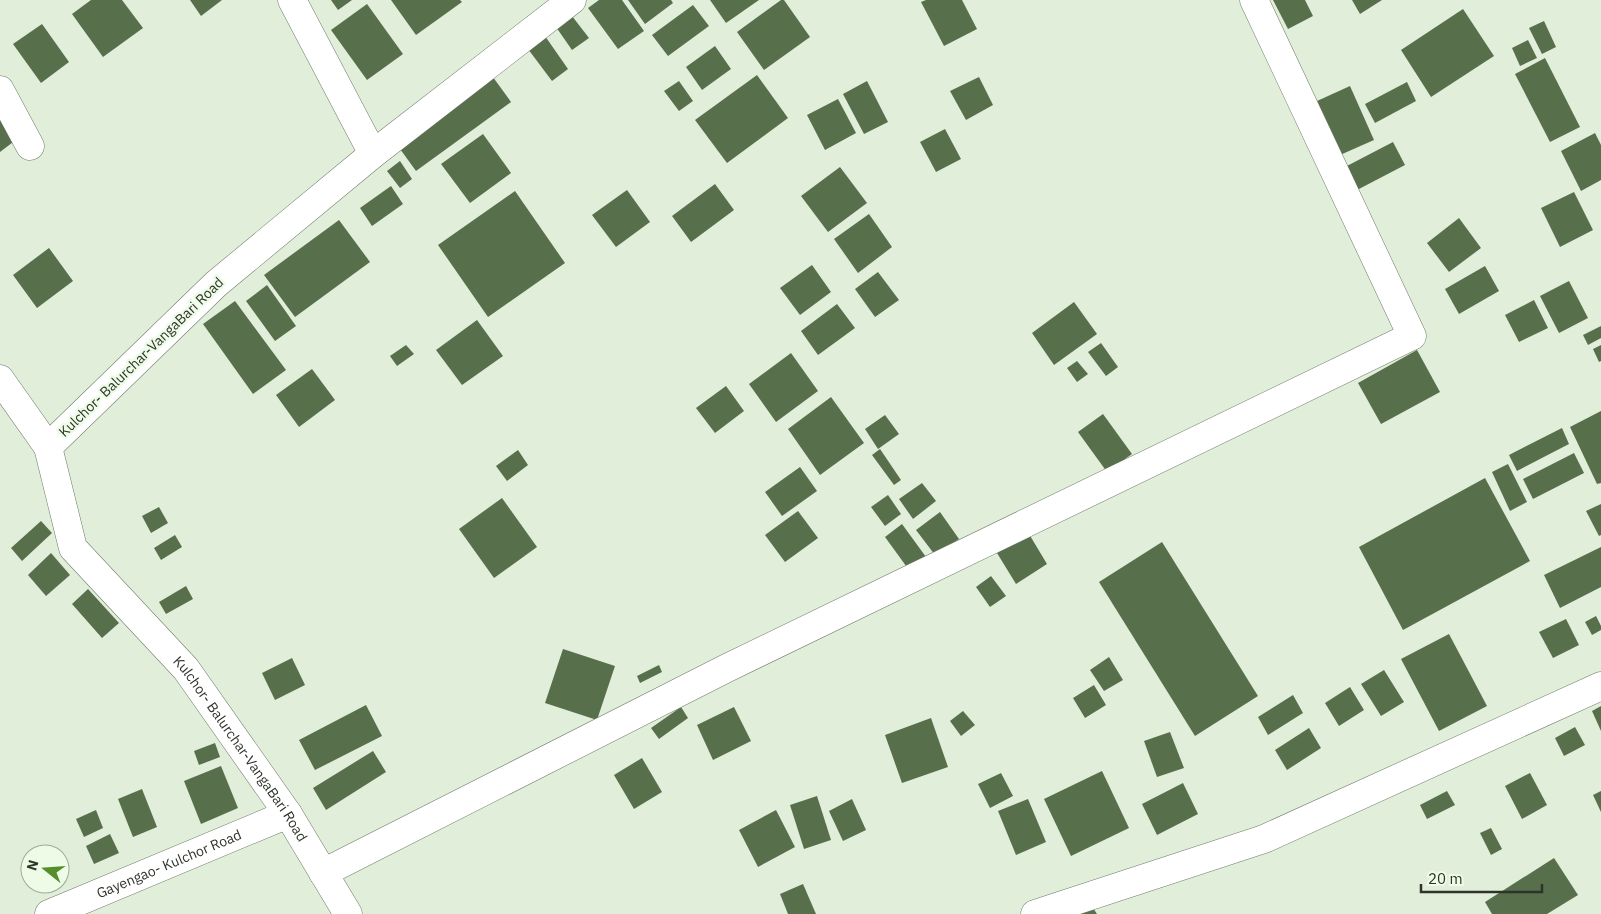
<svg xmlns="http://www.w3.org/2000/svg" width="1601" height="914" viewBox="0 0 1601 914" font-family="'IBM Plex Sans',sans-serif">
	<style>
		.building { fill: #586f4c }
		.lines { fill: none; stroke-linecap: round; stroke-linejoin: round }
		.minor-casing { stroke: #707c6a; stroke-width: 29 }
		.minor { stroke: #fff; stroke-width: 28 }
		.labels { text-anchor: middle; stroke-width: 5; stroke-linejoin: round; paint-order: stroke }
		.street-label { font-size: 14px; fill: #2e332b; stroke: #eefbe7 }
	</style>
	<rect width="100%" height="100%" fill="#e1eeda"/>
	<g class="building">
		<polygon points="91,0 122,0 143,28 103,57 72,14"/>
		<polygon points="190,0 222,0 201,16"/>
		<polygon points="331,0 352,0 338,10"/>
		<polygon points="391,0 460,0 462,2 416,35"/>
		<polygon points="599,0 622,0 644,31 618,49 588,8"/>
		<polygon points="628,0 671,0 673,3 645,24"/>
		<polygon points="710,0 759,0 726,23"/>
		<polygon points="781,0 784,0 810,37 764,70 737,32"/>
		<polygon points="926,0 962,0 977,29 944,46 921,2"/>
		<polygon points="1273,0 1305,0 1313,16 1288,29"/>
		<polygon points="1352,0 1382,0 1360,14"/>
		<polygon points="367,4 403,54 367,80 331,30"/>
		<polygon points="693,5 709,26 668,56 652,35"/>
		<polygon points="1463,9 1494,56 1431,97 1401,50"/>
		<polygon points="572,16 589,38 572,50 556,27"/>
		<polygon points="1544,21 1556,47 1542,54 1529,28"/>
		<polygon points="42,24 69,62 41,83 13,44"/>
		<polygon points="545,36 568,69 552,81 528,49"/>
		<polygon points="1528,40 1537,58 1520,66 1512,48"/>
		<polygon points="715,46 731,69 702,90 686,67"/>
		<polygon points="1545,58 1580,127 1550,142 1515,74"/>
		<polygon points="490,73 511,102 416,171 395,142"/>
		<polygon points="757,75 788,118 727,163 695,120"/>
		<polygon points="979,77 993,105 966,120 950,91"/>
		<polygon points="679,81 693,101 679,111 664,91"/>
		<polygon points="867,81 888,122 864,134 843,94"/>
		<polygon points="1407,82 1416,101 1375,123 1365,104"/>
		<polygon points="1350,86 1374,140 1340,155 1317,101"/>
		<polygon points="838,99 856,133 825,150 807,115"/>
		<polygon points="6,115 21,136 0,152 0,120"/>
		<polygon points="945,129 961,159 936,172 920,142"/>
		<polygon points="1595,133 1601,145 1601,180 1581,191 1561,151"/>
		<polygon points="483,134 511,173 470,203 441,164"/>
		<polygon points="1393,142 1405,165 1357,190 1345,167"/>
		<polygon points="400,161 412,179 400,188 387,171"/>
		<polygon points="840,167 867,203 828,232 801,196"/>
		<polygon points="715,184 734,210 691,242 672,216"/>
		<polygon points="391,186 403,204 372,226 360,208"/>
		<polygon points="627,190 650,222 616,247 592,215"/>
		<polygon points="515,191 565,263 488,317 438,245"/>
		<polygon points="1574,192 1593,230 1560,247 1541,208"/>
		<polygon points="869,214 892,247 858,273 834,239"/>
		<polygon points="1459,218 1481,248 1449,272 1427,243"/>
		<polygon points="339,220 370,262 295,317 264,275"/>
		<polygon points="49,248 73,281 37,308 13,275"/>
		<polygon points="812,265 831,292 800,315 780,288"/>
		<polygon points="1485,266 1499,291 1459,314 1445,289"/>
		<polygon points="878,272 899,300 875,317 855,289"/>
		<polygon points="1569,281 1588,318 1559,333 1540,296"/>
		<polygon points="267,285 296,326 275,341 246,301"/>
		<polygon points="1534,300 1548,328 1519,342 1505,315"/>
		<polygon points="235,301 286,370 253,394 203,324"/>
		<polygon points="1074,302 1097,334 1054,365 1032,333"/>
		<polygon points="837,304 855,328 818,355 801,331"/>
		<polygon points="477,320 503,356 462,385 436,350"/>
		<polygon points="1601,326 1601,338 1588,345 1583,335"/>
		<polygon points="1101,343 1118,367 1106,376 1088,352"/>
		<polygon points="406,345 414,354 397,366 390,356"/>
		<polygon points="1601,345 1601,361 1599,362 1593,349"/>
		<polygon points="1417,350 1440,392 1381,424 1358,383"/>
		<polygon points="791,353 818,391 776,422 749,384"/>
		<polygon points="1077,361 1088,374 1077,382 1067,368"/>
		<polygon points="312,369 335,400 299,427 276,395"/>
		<polygon points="726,386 744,411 715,433 696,408"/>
		<polygon points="831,397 864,443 820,475 788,429"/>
		<polygon points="1601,411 1601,483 1597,484 1570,427"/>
		<polygon points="1103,414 1132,454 1107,472 1078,432"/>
		<polygon points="885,415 899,434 878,449 865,429"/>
		<polygon points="1562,428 1569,444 1517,471 1509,455"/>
		<polygon points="880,449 901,480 894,485 872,455"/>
		<polygon points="518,450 528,465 507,481 496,466"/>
		<polygon points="1574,453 1584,473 1533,499 1523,479"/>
		<polygon points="1508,464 1527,502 1510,511 1492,472"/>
		<polygon points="800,467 817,491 782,516 765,492"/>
		<polygon points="1485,478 1530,561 1403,630 1359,547"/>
		<polygon points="922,483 936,501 913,519 899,499"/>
		<polygon points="888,495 901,514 885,526 871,507"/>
		<polygon points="502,498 537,547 494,578 459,529"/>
		<polygon points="1601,504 1601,535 1599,536 1586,511"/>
		<polygon points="159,507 168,523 151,533 142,516"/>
		<polygon points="798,511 818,538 785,562 765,535"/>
		<polygon points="940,512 959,539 935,555 916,530"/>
		<polygon points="41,521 52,533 22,561 11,548"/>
		<polygon points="902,524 926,557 909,570 885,537"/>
		<polygon points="1029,534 1047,564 1016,584 997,553"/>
		<polygon points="175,535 182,547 161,560 154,548"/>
		<polygon points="1162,542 1258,696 1195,736 1099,582"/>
		<polygon points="1601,547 1601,587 1560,608 1544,575"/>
		<polygon points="51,553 70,575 46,596 28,575"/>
		<polygon points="991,576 1006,596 990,607 976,587"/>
		<polygon points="186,586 193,599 166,614 159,602"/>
		<polygon points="88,589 119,623 102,638 72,604"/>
		<polygon points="1596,616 1601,626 1601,630 1592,635 1585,622"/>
		<polygon points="1566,619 1579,645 1553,658 1539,632"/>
		<polygon points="1449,634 1487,706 1439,731 1401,659"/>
		<polygon points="563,649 615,666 597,720 545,703"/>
		<polygon points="1109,657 1123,680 1104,691 1090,670"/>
		<polygon points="292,658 305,685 275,700 262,673"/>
		<polygon points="659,665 662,672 640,683 637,676"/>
		<polygon points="1384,670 1404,702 1381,716 1361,684"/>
		<polygon points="1094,685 1106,705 1085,718 1073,698"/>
		<polygon points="1350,687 1364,710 1339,726 1325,703"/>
		<polygon points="1293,695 1303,713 1268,735 1258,717"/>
		<polygon points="366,705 382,736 315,770 299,740"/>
		<polygon points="1601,706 1601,731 1592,711"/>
		<polygon points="681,707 688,718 659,739 651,728"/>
		<polygon points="734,707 751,741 713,760 697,725"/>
		<polygon points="963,711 975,725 961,736 950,721"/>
		<polygon points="931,718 948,767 902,783 885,735"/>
		<polygon points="1575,727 1585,745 1564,756 1555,738"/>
		<polygon points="1309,728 1321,748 1287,770 1275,750"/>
		<polygon points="1170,732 1184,768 1157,777 1144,741"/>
		<polygon points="215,743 220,757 199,765 194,751"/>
		<polygon points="373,751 386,772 326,810 313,788"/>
		<polygon points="642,758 662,792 634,809 614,775"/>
		<polygon points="221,766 238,808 201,824 184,781"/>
		<polygon points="1102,771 1129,828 1071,856 1044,799"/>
		<polygon points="1001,773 1013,796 990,808 978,784"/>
		<polygon points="1530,773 1547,805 1522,819 1505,786"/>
		<polygon points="1183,783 1198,814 1157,835 1142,804"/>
		<polygon points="142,789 157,827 133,837 118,799"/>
		<polygon points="1447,791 1455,805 1427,819 1420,805"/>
		<polygon points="1601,791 1601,812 1593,795"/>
		<polygon points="817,796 831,840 804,849 790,805"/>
		<polygon points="852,799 866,830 843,841 829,811"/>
		<polygon points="1028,799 1046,842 1016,855 998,811"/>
		<polygon points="96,810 103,828 84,837 76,819"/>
		<polygon points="776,810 795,847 758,867 739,830"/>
		<polygon points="1491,828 1502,849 1491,855 1480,833"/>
		<polygon points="110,834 119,853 94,864 86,846"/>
		<polygon points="1554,858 1578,895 1547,914 1492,914 1485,902"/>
		<polygon points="803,884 816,914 788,914 780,894"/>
		<polygon points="1089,902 1097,914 1073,914"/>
	</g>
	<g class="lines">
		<g class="minor-casing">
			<g id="minor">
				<path id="s1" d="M292 0 373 154 216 284 48 447 73 548 186 669 288 814 348 914"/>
				<polyline points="0,90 30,146"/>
				<polyline points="373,154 572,0"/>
				<polyline points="0,379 48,447"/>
				<polyline points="323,873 727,668 1412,336 1254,0"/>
				<path id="s2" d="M49 914 288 814"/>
				<polyline points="1035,914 1264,839 1601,686"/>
			</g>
		</g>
		<use href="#minor" class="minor"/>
	</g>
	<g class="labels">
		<g class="street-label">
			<text transform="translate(141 357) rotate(-44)" y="5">Kulchor- Balurchar-VangaBari Road</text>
			<text dy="5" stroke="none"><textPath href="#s1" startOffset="978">Kulchor- Balurchar-VangaBari Road</textPath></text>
			<text dy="5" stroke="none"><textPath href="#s2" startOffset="130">Gayengao- Kulchor Road</textPath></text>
		</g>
	</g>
	<g transform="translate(45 869) rotate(287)"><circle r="24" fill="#eefbe7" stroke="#a1ab9c"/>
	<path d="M0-4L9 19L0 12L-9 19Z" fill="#558e2b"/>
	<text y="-8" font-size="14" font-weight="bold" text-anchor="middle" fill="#2e332b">N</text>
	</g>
	<path d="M1421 884v8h121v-8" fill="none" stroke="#2e332b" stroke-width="2.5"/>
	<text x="1428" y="884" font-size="15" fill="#2e332b" stroke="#eefbe7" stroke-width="4" paint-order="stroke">20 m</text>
</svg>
